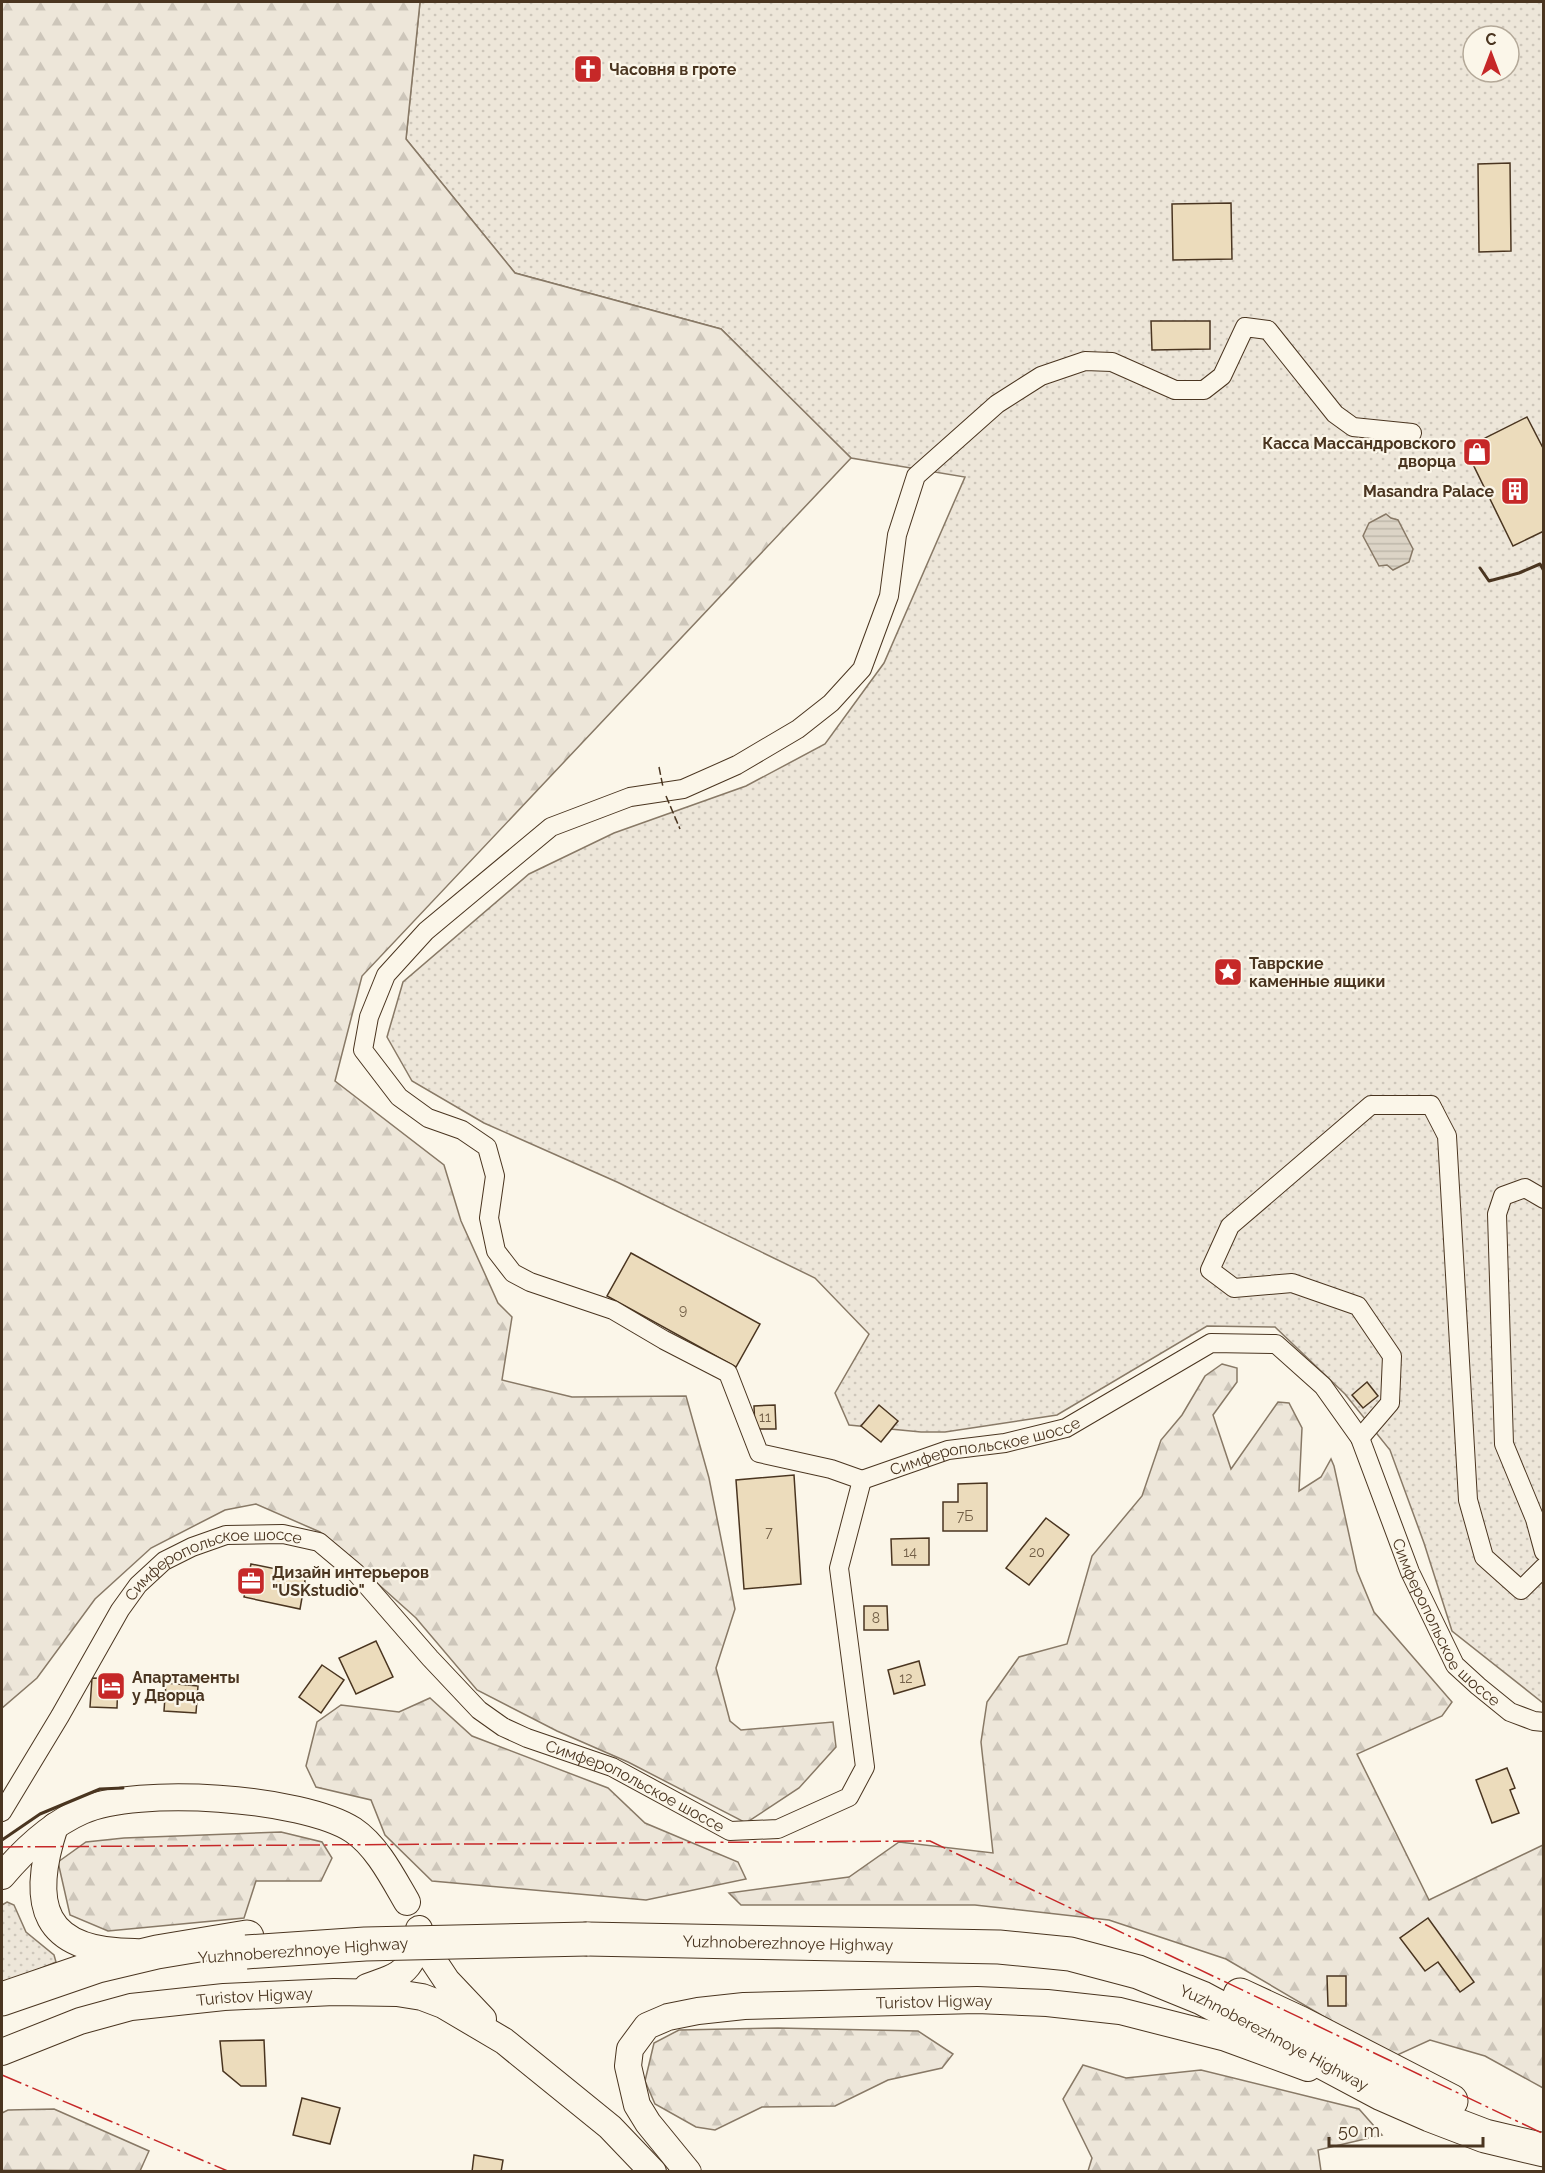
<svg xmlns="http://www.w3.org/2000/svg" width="1545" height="2173" viewBox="0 0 1545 2173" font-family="Raleway,sans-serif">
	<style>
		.green { fill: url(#green-dots); stroke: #887966; stroke-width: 1.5; fill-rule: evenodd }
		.forest { fill: url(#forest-firs); stroke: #887966; stroke-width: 1.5 }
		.water { fill: url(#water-rules); stroke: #887966; stroke-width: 1.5 }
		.building { fill: #ecdcbc; stroke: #4a3520; stroke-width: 1.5 }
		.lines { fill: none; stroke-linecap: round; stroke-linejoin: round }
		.street-casing { stroke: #4a3520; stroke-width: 20 }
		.secondary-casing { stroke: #4a3520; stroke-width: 28 }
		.highway-casing { stroke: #4a3520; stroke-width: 35 }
		.street { stroke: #fbf6e9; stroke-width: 18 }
		.secondary { stroke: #fbf6e9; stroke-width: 26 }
		.highway { stroke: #fbf6e9; stroke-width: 33 }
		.highway-bridge-casing { stroke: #4a3520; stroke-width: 35; stroke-linecap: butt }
		.highway-bridge { stroke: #fbf6e9; stroke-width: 33 }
		.fence { stroke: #4a3520; stroke-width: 1.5; stroke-dasharray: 8 3; stroke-linecap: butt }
		.wall { stroke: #4a3520; stroke-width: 3 }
		.power { stroke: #c62828; stroke-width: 1.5; stroke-dasharray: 21 4.5 3 4.5; stroke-linecap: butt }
		.labels { text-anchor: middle; stroke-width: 4.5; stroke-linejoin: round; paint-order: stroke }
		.number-label { font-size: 14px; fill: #725f47 }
		.poi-label { font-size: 16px; font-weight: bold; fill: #4a3520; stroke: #fbf6e9; text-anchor: start }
		.street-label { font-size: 16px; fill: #4a3520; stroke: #fbf6e9 }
	</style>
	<defs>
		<pattern id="green-dots" width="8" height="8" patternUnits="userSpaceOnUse" patternTransform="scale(1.5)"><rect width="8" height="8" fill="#ede6d9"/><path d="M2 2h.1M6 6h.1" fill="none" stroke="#cdc6ba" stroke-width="1.8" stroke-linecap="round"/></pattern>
		<pattern id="forest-firs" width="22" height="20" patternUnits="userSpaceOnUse" patternTransform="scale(1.5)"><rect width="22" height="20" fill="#ede6d9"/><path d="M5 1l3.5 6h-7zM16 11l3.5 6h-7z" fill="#cdc6ba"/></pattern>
		<pattern id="water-rules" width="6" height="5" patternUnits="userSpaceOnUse" patternTransform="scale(1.5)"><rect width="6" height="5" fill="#dcd4c6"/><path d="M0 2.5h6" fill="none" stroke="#beb7aa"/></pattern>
	</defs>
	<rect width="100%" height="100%" fill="#fbf6e9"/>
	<g class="green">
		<path d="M420 2H1543V1703L1452 1631 1424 1543 1390 1450 1345 1394 1275 1327 1207 1326 1057 1415 945 1432H921L849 1425 835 1393 869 1334 815 1278 617 1182 484 1123 412 1081 387 1037 403 982 529 874 614 833 746 786 825 744 884 663 965 477 851 458 721 329 515 273 406 139ZM1473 36H1509V72H1473Z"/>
		<polygon points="7,1902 14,1905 26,1932 54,1955 56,1962 2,1985 2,1905"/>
	</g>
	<g class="forest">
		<polygon points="2,2 420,2 406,139 515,273 721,329 851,458 362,976 335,1081 444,1165 461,1221 498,1303 512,1317 502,1380 572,1397 686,1396 709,1478 735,1609 716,1668 730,1721 741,1730 833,1722 836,1747 799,1788 746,1823 628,1762 557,1731 477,1690 416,1618 320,1532 256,1504 225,1510 151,1548 95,1599 37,1678 2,1708"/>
		<polygon points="1222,1364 1237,1368 1237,1382 1213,1415 1231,1469 1278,1402 1289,1403 1302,1428 1299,1491 1321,1477 1331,1459 1334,1466 1357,1571 1374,1612 1452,1702 1442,1716 1357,1754 1429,1900 1543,1845 1543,2088 1485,2056 1430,2040 1393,2057 1226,1959 1109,1920 975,1905 741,1905 729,1893 849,1877 899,1842 993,1853 981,1742 987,1702 1019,1657 1067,1644 1092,1556 1142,1496 1161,1440 1182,1415 1205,1376"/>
		<polygon points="430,1698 472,1736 608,1788 645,1823 738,1862 746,1879 646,1900 432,1881 385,1835 371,1800 316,1787 306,1766 317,1722 341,1705 399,1712"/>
		<polygon points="281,1832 322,1842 332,1858 321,1881 256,1881 244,1918 108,1931 70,1915 58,1862 86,1842 124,1838"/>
		<polygon points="778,2028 918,2031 953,2054 942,2068 888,2080 835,2106 762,2107 715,2130 696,2127 655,2104 645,2081 654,2043 679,2030"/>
		<polygon points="1083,2065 1126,2078 1201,2070 1359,2109 1382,2135 1318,2150 1321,2171 1088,2171 1092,2158 1063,2099"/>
		<polygon points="54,2109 149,2151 140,2171 2,2170 2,2113 8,2110"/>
	</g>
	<polygon class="water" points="1386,514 1391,518 1398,520 1413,549 1409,562 1393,570 1387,565 1379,566 1363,536 1369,523"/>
	<g class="building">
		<polygon points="1510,163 1511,251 1479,252 1478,164"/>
		<polygon points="1231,203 1232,259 1173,260 1172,204"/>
		<polygon points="1151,321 1210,321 1210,349 1152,350"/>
		<polygon points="1527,417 1544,450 1544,531 1513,546 1465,448"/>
		<polygon points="631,1253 760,1324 736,1367 607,1296"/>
		<polygon points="1367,1382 1378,1396 1363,1408 1352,1395"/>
		<polygon points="775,1405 776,1429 755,1429 754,1406"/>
		<polygon points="879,1405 898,1421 881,1442 861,1426"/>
		<polygon points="794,1475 801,1584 744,1589 736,1480"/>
		<polygon points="987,1483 987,1531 943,1531 943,1502 958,1502 958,1484"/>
		<polygon points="1046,1518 1069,1535 1029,1585 1006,1568"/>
		<polygon points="929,1538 929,1565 892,1565 891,1539"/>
		<polygon points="251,1564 306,1575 300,1609 244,1597"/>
		<polygon points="864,1606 887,1606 888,1630 864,1630"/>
		<polygon points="376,1641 393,1677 356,1694 339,1658"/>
		<polygon points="919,1661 925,1685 894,1694 888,1670"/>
		<polygon points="322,1665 344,1680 321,1713 299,1697"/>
		<polygon points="92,1678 118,1679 117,1708 90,1707"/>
		<polygon points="166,1683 198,1686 196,1713 164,1711"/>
		<polygon points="1507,1768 1515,1788 1510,1790 1519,1813 1492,1823 1476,1780"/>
		<polygon points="1428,1918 1474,1982 1460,1992 1438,1962 1425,1971 1400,1938"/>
		<polygon points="1327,1976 1346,1976 1346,2006 1328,2006"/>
		<polygon points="264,2040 266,2086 241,2086 223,2071 220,2041"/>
		<polygon points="302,2098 340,2108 330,2144 293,2135"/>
		<polygon points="474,2155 503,2160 501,2172 472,2172"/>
	</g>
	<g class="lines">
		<g class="street-casing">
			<g id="street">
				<polyline points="1544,1199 1525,1188 1503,1196 1497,1214 1504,1444 1535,1519 1544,1552"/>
				<polyline points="1360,1438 1390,1403 1392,1356 1358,1306 1292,1283 1234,1288 1210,1270 1230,1226 1371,1105 1431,1105 1447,1136 1468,1500 1484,1557 1521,1590 1544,1567"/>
				<polyline points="862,1480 831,1469 759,1453 728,1373 664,1340 613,1310 530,1282 513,1273 496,1251 489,1218 495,1176 487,1147 462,1130 428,1118 399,1097 363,1050 369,1017 386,975 426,931 551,827 630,797 683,789 737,765 798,729 831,703 862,669 889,596 897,535 916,476 997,404 1041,376 1085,361 1112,362 1175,390 1204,390 1222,376 1245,327 1268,330 1335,414 1353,427 1412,433"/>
				<path id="s1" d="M862 1480 948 1450 1005 1443 1066 1428 1211 1343 1276 1344 1323 1386 1360 1438 1410 1572 1455 1665 1478 1686 1510 1712 1534 1721 1544 1722"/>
				<path id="s2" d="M2 1812 60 1716 120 1610 138 1585 164 1561 192 1547 226 1535 283 1534 319 1542 356 1573 430 1658 479 1710 503 1727 527 1738 612 1767 730 1831 778 1829 849 1797 865 1767 839 1568 862 1480"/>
			</g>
		</g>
		<g class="secondary-casing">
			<g id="secondary">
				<path d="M55 1826C29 1905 42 1952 135 1952"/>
				<path d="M2 1876C24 1850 50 1825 82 1811 137 1786 302 1797 353 1830 377 1846 393 1878 407 1902"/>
				<polyline points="433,1960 447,1981 483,2019"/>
				<path d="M367 1987C403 1975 415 1970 419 1929"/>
				<path id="s3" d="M2 2052 80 2021 131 2007 224 1997 334 1992 397 1993 422 1997 443 2005 504 2041 610 2127 653 2172"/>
				<path id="s4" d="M688 2172 648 2123 637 2105 628 2066 630 2049 647 2026 668 2017 698 2011 744 2006 977 2000 1047 2003 1120 2011 1226 2038 1308 2068"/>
			</g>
		</g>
		<g class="highway-casing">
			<g id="highway">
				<path id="s5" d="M587 1939 999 1947 1070 1954 1138 1972 1202 1998 1382 2094 1430 2115 1485 2136 1544 2150"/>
				<polyline points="1240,1995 1298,2022 1451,2101"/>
				<polyline points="2,1999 98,1966 157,1952 247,1937"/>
			</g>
		</g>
		<use href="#street" class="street"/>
		<use href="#secondary" class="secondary"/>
		<use href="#highway" class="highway"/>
		<g class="highway-bridge-casing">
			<polyline id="highway-bridge" points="246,1952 365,1944 587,1939"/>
		</g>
		<use href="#highway-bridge" class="highway-bridge"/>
		<g class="fence">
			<polyline points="659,767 663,787"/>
			<polyline points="666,796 680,829"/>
		</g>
		<g class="wall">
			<polyline points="1480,568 1489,581 1519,573 1540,564 1544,571"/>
			<polyline points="2,1840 40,1814 100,1789 123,1788"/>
		</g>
		<g class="power">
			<polyline points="2,1847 930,1841 1544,2134"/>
			<polyline points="2,2075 230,2172"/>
		</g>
	</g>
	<defs>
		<g id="church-square" transform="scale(1.5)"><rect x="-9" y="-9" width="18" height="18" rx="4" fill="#c62828" stroke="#fbf6e9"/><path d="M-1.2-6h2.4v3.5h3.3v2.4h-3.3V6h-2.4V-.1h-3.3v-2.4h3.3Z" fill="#fff"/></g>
		<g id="shop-square" transform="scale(1.5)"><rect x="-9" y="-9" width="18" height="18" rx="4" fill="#c62828" stroke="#fbf6e9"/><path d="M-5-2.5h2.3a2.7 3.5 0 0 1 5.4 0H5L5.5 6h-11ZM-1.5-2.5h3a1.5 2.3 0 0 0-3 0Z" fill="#fff"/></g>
		<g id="building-square" transform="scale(1.5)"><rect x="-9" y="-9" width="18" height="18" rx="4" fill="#c62828" stroke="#fbf6e9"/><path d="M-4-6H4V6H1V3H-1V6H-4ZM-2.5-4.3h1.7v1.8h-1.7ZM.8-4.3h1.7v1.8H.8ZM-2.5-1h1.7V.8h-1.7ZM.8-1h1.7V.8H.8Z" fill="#fff"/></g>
		<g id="sight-square" transform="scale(1.5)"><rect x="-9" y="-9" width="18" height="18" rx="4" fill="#c62828" stroke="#fbf6e9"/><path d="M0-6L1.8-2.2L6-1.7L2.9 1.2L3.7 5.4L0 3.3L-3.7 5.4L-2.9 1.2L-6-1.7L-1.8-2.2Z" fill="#fff"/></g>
		<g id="office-square" transform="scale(1.5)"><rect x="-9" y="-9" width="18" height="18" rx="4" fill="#c62828" stroke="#fbf6e9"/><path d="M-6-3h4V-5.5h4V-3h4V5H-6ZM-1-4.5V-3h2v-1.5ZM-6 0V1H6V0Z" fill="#fff"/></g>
		<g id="hotel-square" transform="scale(1.5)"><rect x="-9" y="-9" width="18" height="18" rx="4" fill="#c62828" stroke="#fbf6e9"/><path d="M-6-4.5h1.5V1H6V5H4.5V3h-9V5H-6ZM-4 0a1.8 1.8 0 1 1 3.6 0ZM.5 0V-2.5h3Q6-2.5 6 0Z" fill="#fff"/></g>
	</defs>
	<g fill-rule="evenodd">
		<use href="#church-square" x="588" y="69"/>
		<use href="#shop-square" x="1477" y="452"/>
		<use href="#building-square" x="1515" y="491"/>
		<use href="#sight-square" x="1228" y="972"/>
		<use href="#office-square" x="251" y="1581"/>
		<use href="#hotel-square" x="111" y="1686"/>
	</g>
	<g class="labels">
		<g class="number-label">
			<text x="683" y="1315">9</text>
			<text x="765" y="1422">11</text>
			<text x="965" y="1521">7Б</text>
			<text x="769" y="1537">7</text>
			<text x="910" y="1557">14</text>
			<text x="1037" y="1557">20</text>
			<text x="876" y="1623">8</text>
			<text x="906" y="1683">12</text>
		</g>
		<g class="poi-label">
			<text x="609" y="75">Часовня в гроте</text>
			<text x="1456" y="449" text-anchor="end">Касса Массандровского<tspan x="1456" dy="18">дворца</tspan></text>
			<text x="1494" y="497" text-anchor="end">Masandra Palace</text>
			<text x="1249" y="969">Таврские<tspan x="1249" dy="18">каменные ящики</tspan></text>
			<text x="272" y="1578">Дизайн интерьеров<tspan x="272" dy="18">"USKstudio"</tspan></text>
			<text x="132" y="1683">Апартаменты<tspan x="132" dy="18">у Дворца</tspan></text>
		</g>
		<g class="street-label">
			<text dy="6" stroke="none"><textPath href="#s1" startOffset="128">Симферопольское шоссе</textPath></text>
			<text dy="6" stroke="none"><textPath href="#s2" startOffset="346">Симферопольское шоссе</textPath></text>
			<text dy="6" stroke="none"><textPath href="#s1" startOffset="777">Симферопольское шоссе</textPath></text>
			<text dy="6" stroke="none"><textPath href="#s2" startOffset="868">Симферопольское шоссе</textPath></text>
			<text dy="6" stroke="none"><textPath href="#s5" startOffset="201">Yuzhnoberezhnoye Highway</textPath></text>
			<text transform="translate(303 1950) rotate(-4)" y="6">Yuzhnoberezhnoye Highway</text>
			<text dy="6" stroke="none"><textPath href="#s3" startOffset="261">Turistov Higway</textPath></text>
			<text dy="6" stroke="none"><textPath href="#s4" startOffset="460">Turistov Higway</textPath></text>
			<text dy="6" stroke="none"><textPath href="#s5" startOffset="705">Yuzhnoberezhnoye Highway</textPath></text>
		</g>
	</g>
	<rect width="1545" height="2173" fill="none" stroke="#4a3520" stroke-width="6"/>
	<g transform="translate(1491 54)"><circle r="28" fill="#fbf6e9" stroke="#b4a999" stroke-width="1.5"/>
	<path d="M0-4.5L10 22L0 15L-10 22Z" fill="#c62828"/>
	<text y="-9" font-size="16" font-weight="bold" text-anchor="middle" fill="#4a3520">С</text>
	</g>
	<path d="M1329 2137v9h154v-9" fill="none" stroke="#4a3520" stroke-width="3"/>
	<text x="1338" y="2137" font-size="18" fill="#4a3520" stroke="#fbf6e9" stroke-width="4.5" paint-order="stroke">50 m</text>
</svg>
